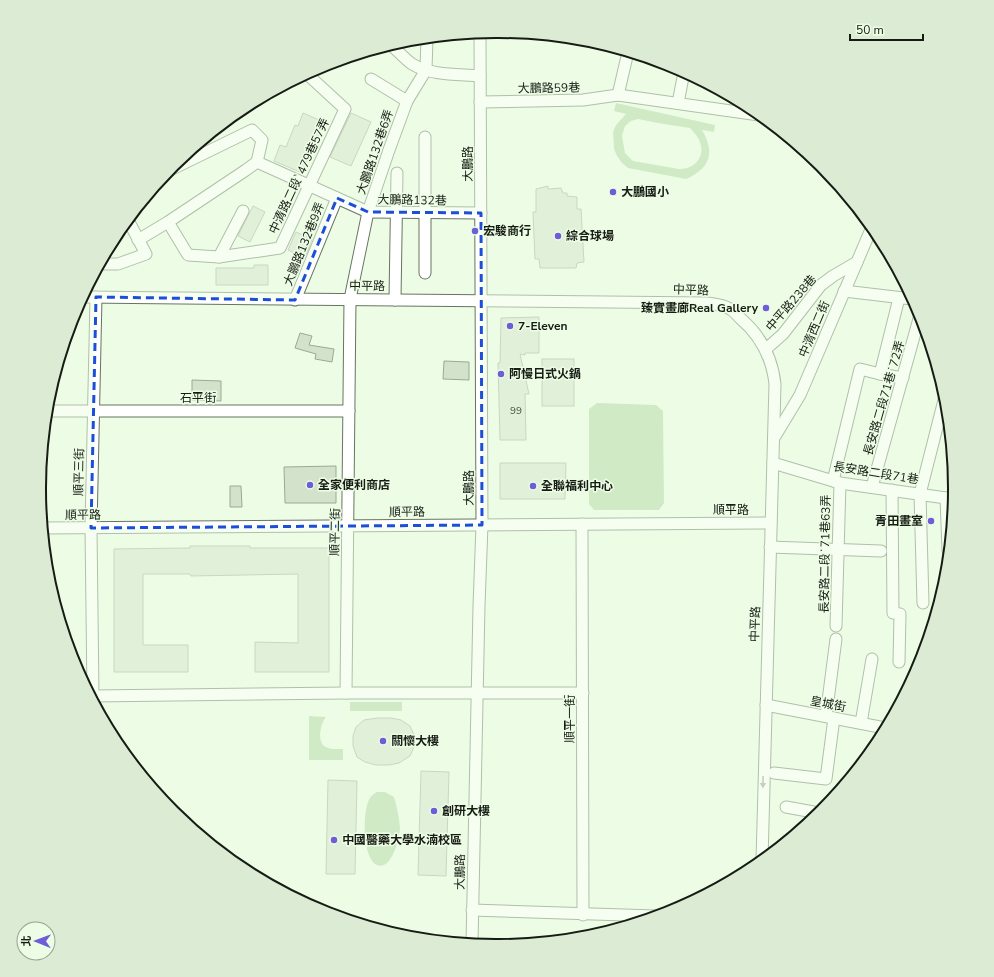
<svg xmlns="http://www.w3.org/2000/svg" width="994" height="977" viewBox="0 0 994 977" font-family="'Nunito Sans','Noto Sans TC',sans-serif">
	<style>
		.grass { fill: #b0d29f; fill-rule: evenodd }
		.building { fill: #d3e2cb; stroke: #9baa93 }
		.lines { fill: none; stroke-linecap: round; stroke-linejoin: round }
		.street-casing { stroke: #677560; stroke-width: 13 }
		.street { stroke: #fff; stroke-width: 11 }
		.oneway { fill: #969995 }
		.marked { fill: none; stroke: #1d4ed8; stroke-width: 3; stroke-dasharray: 8 5; stroke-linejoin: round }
		.poi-dot { fill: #6e5dd7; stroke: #edfde5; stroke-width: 1.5 }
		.labels { text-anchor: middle; stroke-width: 3; stroke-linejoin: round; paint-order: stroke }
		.number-label { font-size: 10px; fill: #454e42 }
		.street-label { font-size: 12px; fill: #161c14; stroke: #edfde5 }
		.poi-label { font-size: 12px; font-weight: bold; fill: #161c14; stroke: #edfde5; text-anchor: start }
		.rim { fill: none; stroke: #161c14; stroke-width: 2 }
	</style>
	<rect width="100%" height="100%" fill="#edfde5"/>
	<g class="grass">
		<path d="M616 103 715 125 714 132 702 130C715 152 711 168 686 179L628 168 622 163 617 156 614 149 613 132 616 125 626 114 614 111ZM638 119C651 122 664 124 677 126 681 127 686 127 690 128 692 130 694 133 696 135 708 151 699 169 679 169L633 161 625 153 622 136 625 126 631 121Z"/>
		<polygon points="597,403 656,405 663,411 664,503 659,510 594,510 589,504 589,409"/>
		<rect x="350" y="702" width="52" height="9"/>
		<path d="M309 716 326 717C321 723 317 739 324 746 329 750 337 749 343 749V760H309Z"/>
		<path d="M377 792H385L394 797C397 807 399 817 400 827 400 837 392 871 377 865 362 859 362 809 370 798 371 796 375 793 377 792Z"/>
	</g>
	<g class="building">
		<polygon points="303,113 324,122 302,173 274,161 280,145 286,147 295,125 298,126"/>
		<polygon points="351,113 371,122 351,166 330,157"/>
		<polygon points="548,186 548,189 561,188 563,193 567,193 567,196 577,197 577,209 581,209 584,262 577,263 576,268 540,268 539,259 535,259 533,212 536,212 536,189"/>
		<polygon points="253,206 265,212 250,242 238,236"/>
		<polygon points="296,232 312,239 305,258 288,250"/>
		<polygon points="254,265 268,265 268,285 216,285 216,268 254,268"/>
		<polygon points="539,317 539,353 525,353 525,355 520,354 529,394 525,394 526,440 500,440 498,363 500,363 501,318"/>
		<polygon points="300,333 312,336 309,345 334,349 332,362 315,359 316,354 295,348"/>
		<rect x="542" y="359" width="32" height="47"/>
		<polygon points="444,361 469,362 469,380 443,379"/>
		<polygon points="192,380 221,381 221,401 192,400"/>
		<polygon points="500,463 566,463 565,499 500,499"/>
		<polygon points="336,466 336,503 285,503 284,467"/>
		<polygon points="230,486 241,486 242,507 230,507"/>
		<polygon points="190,546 250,546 250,548 329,548 329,672 255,672 255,642 298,643 298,574 191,576 190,574 143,574 143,645 188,645 188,672 114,672 114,549 190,548"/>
		<polygon points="377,718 391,718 401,720 410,726 414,735 414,747 410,756 399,763 389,765 376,765 365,762 357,757 353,746 353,736 356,727 364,720"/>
		<polygon points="421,771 449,772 446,876 418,875"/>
		<polygon points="328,780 357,781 355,874 326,874"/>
	</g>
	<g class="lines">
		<g class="street-casing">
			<g id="street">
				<path d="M391 45C398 51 405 59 412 64 432 76 458 74 480 76"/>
				<polyline points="371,79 407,101 426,70 427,38"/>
				<polyline points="618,95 628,52"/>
				<polyline points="480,102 583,100 618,95 759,115"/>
				<polyline points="678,103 684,72"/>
				<polyline points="425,137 425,273"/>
				<polyline points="257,162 368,212 481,213"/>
				<polyline points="168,171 252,130 262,140 257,162"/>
				<polyline points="168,222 188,255 219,257 280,248 345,109 307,74"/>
				<polyline points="138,240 168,222 246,170 257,162"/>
				<polyline points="219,257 243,211"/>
				<polyline points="101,264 118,264 146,254 128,220"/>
				<polyline points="844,291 912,299"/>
				<path d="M83 297 707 303C714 304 724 305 730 309 734 311 737 315 740 318 760 335 772 356 775 384L762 860"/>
				<polyline points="295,300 337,198"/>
				<polyline points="395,300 397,173"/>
				<polyline points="766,349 783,334 821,285 833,276 857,262"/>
				<polyline points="880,374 903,378"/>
				<polyline points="47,411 349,411"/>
				<polyline points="774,438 800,395 872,227"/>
				<polyline points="773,463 840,483 953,499"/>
				<polyline points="833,481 860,369 880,374 899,298"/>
				<polyline points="872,487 920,315"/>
				<polyline points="892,490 893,613 900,614 899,662"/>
				<polyline points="946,498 948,550"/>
				<polyline points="582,524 583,915"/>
				<polyline points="43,528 771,523"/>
				<polyline points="770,547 881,551"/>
				<polyline points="923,603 920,494 945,396"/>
				<polyline points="836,626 840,483"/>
				<polyline points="346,693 350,299 368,212 389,150 407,101"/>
				<polyline points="92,696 346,693 583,693"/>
				<polyline points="93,696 91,528 96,297"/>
				<polyline points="766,705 885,728"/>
				<polyline points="826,716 836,639"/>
				<polyline points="861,723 872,659"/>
				<polyline points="774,773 826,779 834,718"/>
				<polyline points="786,807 819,813"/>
				<polyline points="472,910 655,916"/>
				<polyline points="472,944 479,606 482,525 480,33"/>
			</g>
		</g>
		<use href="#street" class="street"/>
	</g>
	<defs><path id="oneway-solid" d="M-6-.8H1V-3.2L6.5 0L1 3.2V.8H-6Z"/></defs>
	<use class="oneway" href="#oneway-solid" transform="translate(763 782) rotate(91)"/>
	<path d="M0 0H994V977H0ZM337 198 368 212 481 213 482 525 91 528 96 297 295 300Z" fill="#edfde5" fill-opacity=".55" fill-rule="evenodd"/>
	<path class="marked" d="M337 198 368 212 481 213 482 525 91 528 96 297 295 300Z"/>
	<g class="poi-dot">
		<circle cx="613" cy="192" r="4"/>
		<circle cx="475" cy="231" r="4"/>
		<circle cx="558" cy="236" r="4"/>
		<circle cx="766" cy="308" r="4"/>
		<circle cx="510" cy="326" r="4"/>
		<circle cx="501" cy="374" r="4"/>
		<circle cx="310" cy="485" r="4"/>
		<circle cx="533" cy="486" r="4"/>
		<circle cx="931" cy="521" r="4"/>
		<circle cx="383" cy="741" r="4"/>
		<circle cx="434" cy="811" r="4"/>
		<circle cx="334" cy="840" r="4"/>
	</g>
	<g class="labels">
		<g class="number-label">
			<text x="516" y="414">99</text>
		</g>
		<g class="street-label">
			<text transform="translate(549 88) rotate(-1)" y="4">大鵬路59巷</text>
			<text transform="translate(375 152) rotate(-71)" y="4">大鵬路132巷6弄</text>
			<text transform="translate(468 164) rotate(-90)" y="4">大鵬路</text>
			<text transform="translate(299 176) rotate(-65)" y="4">中清路二段ˋ479巷57弄</text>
			<text transform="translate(412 200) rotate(1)" y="4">大鵬路132巷</text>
			<text transform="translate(304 244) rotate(-68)" y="4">大鵬路132巷9弄</text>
			<text transform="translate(367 286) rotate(1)" y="4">中平路</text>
			<text transform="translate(691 290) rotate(2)" y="4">中平路</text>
			<text transform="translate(791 303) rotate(-49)" y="4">中平路238巷</text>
			<text transform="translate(814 329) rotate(-67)" y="4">中清西二街</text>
			<text x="198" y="402">石平街</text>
			<text transform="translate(884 398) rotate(-74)" y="4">長安路二段71巷˙72弄</text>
			<text transform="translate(79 472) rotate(-89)" y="4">順平三街</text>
			<text transform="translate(876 473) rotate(9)" y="4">長安路二段71巷</text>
			<text transform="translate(469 488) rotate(-90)" y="4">大鵬路</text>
			<text x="731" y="514">順平路</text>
			<text transform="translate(407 512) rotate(-1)" y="4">順平路</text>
			<text transform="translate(83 515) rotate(-1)" y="4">順平路</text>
			<text transform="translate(335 532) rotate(-89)" y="4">順平二街</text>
			<text transform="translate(825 554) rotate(-89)" y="4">長安路二段˙71巷63弄</text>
			<text transform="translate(755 624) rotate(-88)" y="4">中平路</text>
			<text transform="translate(828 704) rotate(11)" y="4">皇城街</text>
			<text transform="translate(570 719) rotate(-90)" y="4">順平一街</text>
			<text transform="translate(460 872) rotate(-89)" y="4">大鵬路</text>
		</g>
		<g class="poi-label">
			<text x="621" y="196">大鵬國小</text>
			<text x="483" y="235">宏駿商行</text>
			<text x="566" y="240">綜合球場</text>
			<text x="758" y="312" text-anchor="end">臻實畫廊Real Gallery</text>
			<text x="518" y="330">7-Eleven</text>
			<text x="509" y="378">阿慢日式火鍋</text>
			<text x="318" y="489">全家便利商店</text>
			<text x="541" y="490">全聯福利中心</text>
			<text x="923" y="525" text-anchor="end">青田畫室</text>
			<text x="391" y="745">關懷大樓</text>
			<text x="442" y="815">創研大樓</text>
			<text x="342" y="844">中國醫藥大學水湳校區</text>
		</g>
	</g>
	<path d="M0 0H994V977H0ZM496 38H498A450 450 0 0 1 948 488V489A450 450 0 0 1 498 939H496A450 450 0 0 1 46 489V488A450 450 0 0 1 496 38Z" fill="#dcebd4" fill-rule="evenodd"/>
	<path class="rim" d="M496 38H498A450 450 0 0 1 948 488V489A450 450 0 0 1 498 939H496A450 450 0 0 1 46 489V488A450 450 0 0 1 496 38Z"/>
	<g transform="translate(36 941) rotate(271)"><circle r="19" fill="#edfde5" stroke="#97a391"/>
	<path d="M0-3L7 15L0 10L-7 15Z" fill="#6e5dd7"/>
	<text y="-6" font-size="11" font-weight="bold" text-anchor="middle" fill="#161c14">北</text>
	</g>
	<path d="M850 34v6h73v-6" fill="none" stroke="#161c14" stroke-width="2"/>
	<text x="856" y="34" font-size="12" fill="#161c14" stroke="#edfde5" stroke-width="3" paint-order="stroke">50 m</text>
</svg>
